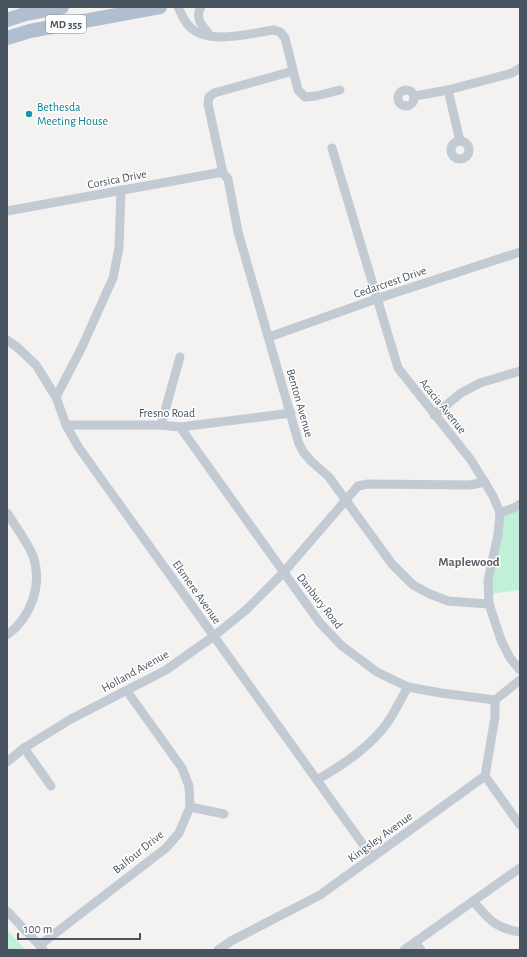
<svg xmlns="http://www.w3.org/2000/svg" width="527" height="957" viewBox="0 0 527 957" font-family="'Alegreya Sans',sans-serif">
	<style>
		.green { fill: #c0f1d7 }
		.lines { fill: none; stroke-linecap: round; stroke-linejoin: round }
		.minor { stroke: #c2cad3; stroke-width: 9 }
		.primary { stroke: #b1bed0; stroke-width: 14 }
		.culture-dot { fill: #0f9aa8; stroke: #fff; stroke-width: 1.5 }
		.labels { text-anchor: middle; stroke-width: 3; stroke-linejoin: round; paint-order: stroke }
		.shield { fill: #fff; stroke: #7f8790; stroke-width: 1 }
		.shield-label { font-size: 11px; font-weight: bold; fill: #485360 }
		.culture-label { font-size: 12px; fill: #0d838f; stroke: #fff; text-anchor: start }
		.street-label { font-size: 12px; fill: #485360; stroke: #fff }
		.neighbourhood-label { font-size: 13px; font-weight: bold; fill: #5d6166; stroke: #fff }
	</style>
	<rect width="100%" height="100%" fill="#f4f1f1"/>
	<g class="green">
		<polygon points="520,504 520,590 489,594 500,513"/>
		<polygon points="7,930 26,950 7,950"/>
	</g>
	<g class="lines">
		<g class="minor">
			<path d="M178 7C181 13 184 21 189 26 207 46 251 33 274 30L280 32 285 38 298 90 305 97 316 96 340 90"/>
			<path d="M201 7C194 19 203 26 210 36"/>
			<circle cx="406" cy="98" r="8"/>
			<polyline points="448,90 460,141"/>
			<polyline points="415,96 448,90 512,73 520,68"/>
			<circle cx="460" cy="150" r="9"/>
			<polyline points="332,148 398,368 471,460 493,496 500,513 498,535 488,580 489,604 501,640 510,658 520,670"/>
			<polyline points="223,173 208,104 209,97 214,93 293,71"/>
			<polyline points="7,211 217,173 223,173 228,179 238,232 299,444 304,453 311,461 329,477 392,564 413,585 430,594 448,601 489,604"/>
			<polyline points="269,337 376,299 520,252"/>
			<polyline points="7,340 17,347 36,365 56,397 66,425 79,448 372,857"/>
			<polyline points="56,397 82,347 113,278 119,248 121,190"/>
			<polyline points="434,415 461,393 480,383 520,371"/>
			<polyline points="66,425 161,425 180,427 291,413"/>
			<polyline points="161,425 180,357"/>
			<polyline points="180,427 320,623 342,646 377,672 408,687 441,693 495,700 520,680"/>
			<path d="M7 513C16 527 27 541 33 556 43 585 31 617 7 635"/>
			<polyline points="500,513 516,507 520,504"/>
			<polyline points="24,748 51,786"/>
			<polyline points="7,762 24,748 71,719 166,670 214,636 246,610 283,573 358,486 368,484 470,485 485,482"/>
			<polyline points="485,776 520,825"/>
			<path d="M317 780C344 764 372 746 390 719 396 709 402 697 408 687"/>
			<polyline points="190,807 224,814"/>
			<path d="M473 901C488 919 495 928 520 932"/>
			<polyline points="7,911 43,949"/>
			<polyline points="415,942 421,950"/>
			<polyline points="40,945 166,848 179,833 190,807 189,786 182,768 127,691"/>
			<polyline points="218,950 231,941 320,895 485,776 495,717 495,700"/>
			<polyline points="404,950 520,868"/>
		</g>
		<g class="primary">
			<polyline points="7,20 25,14 62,7"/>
			<polyline points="7,38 30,31 160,7"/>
		</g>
	</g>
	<circle class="culture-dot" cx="29" cy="114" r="4"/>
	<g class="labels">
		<rect class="shield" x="46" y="15" width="40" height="18" rx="3"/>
		<g class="shield-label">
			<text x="66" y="28">MD 355</text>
		</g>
		<g class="culture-label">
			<text x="37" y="111">Bethesda<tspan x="37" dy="14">Meeting House</tspan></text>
		</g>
		<g class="street-label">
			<text transform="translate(117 179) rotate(-11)" y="4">Corsica Drive</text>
			<text transform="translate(390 282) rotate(-19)" y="4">Cedarcrest Drive</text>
			<text transform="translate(300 403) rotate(74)" y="4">Benton Avenue</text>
			<text transform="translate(443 406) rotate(51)" y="4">Acacia Avenue</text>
			<text x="167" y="417">Fresno Road</text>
			<text transform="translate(197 592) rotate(55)" y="4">Elsmere Avenue</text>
			<text transform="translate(320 601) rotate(52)" y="4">Danbury Road</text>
			<text transform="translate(135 671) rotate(-29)" y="4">Holland Avenue</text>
			<text transform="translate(380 837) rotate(-36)" y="4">Kingsley Avenue</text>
			<text transform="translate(138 852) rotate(-39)" y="4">Balfour Drive</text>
		</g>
		<g class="neighbourhood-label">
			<text x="469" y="566">Maplewood</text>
		</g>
	</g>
	<rect width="527" height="957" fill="none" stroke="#485360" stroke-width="16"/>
	<path d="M18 933v6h122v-6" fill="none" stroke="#485360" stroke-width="2"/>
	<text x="24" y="933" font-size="12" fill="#485360" stroke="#ffffff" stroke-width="3" paint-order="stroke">100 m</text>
</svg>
